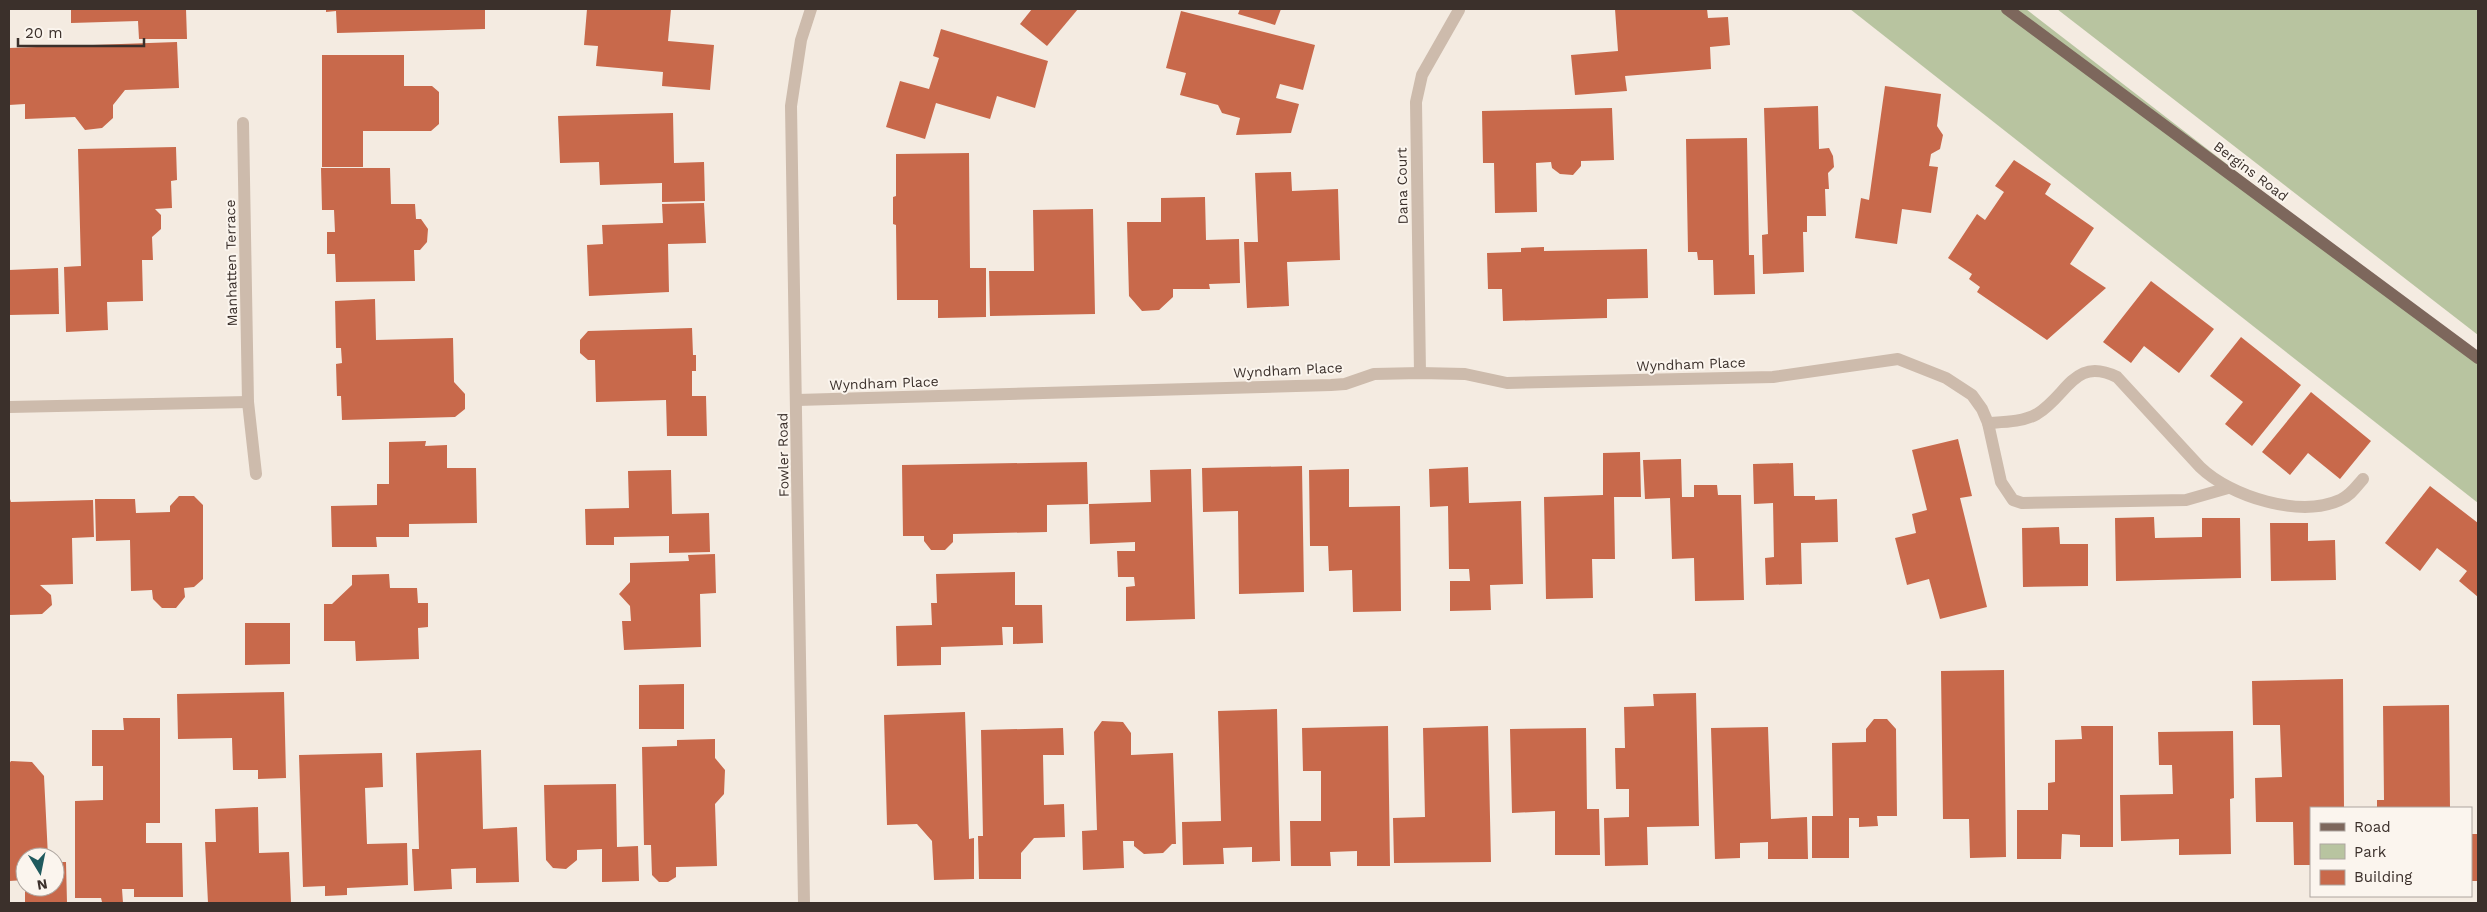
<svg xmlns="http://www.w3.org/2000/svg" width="2487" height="912" viewBox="0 0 2487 912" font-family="'Work Sans',sans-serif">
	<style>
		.green { fill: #b8c4a0 }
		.building { fill: #c8694b }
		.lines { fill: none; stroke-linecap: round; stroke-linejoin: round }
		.minor { stroke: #cdbbac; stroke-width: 12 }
		.major { stroke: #7d675c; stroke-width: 12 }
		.labels { text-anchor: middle; stroke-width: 4; stroke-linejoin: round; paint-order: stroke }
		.street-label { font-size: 14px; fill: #3b302b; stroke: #fbf5ee }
	</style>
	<rect width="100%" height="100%" fill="#f4ebe1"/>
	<g class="green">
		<polygon points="1850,9 2026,9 2478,358 2478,503"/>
		<polygon points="2057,9 2478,9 2478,335"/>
	</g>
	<g class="building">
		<polygon points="71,9 186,9 187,39 139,39 138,21 71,23"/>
		<polygon points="326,9 485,9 485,29 337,33 336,11 326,12"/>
		<polygon points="587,9 671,9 668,41 714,45 710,90 662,86 663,72 596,66 598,46 584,45"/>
		<polygon points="1032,9 1078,9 1047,46 1020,24"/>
		<polygon points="1240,9 1281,9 1275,25 1238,14"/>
		<polygon points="1615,9 1707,9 1708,18 1728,17 1730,45 1710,47 1711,69 1625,76 1627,91 1575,95 1571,55 1618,51"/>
		<polygon points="1181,11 1315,45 1303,90 1280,84 1276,98 1299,104 1291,133 1236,135 1240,118 1222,113 1218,105 1180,95 1186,73 1166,68"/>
		<polygon points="941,29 1048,61 1035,108 997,96 990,119 936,103 925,139 886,127 900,81 929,89 939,58 933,56"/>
		<polygon points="177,42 179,88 125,90 113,105 113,118 102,128 85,130 75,117 25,119 25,104 9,105 9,48"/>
		<polygon points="322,55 404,55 404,86 432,86 439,92 439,124 431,131 363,131 363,167 322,167"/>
		<polygon points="1885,86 1941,94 1937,126 1943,135 1940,149 1931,154 1929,166 1938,167 1931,213 1902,209 1897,244 1855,238 1861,198 1869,200"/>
		<polygon points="1818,106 1819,149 1829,148 1833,156 1834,167 1828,173 1829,189 1825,189 1826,216 1807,216 1807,232 1803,232 1804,272 1763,274 1762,235 1768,234 1764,108"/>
		<polygon points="1612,108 1614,160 1581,161 1581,166 1573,175 1560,174 1552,168 1551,162 1536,163 1537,212 1495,213 1494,163 1483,163 1482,111"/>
		<polygon points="673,113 674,163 704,162 705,201 662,202 662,183 600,185 599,162 560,163 558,116"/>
		<polygon points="1747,138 1749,255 1754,255 1755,294 1714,295 1713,260 1698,260 1697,252 1688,252 1686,139"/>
		<polygon points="176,147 177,180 171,181 172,208 155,209 161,215 161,229 152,237 153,260 142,260 143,301 107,302 108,330 66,332 64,267 81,266 78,149"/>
		<polygon points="969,153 970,268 986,268 986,317 938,318 938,300 897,300 896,225 893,224 893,197 896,196 896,154"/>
		<polygon points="2014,160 2051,184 2045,194 2094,228 2070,264 2106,288 2047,340 1977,292 1980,287 1969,279 1972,274 1948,258 1977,214 1985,220 2004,192 1995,186"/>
		<polygon points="321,168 390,168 391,204 415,204 416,219 421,219 428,229 427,242 420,250 414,250 415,281 336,282 335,254 327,254 327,232 335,232 334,210 322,210"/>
		<polygon points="1291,172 1292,191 1338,189 1340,260 1287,262 1289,306 1247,308 1244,242 1258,242 1255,173"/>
		<polygon points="1205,197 1206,240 1239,239 1240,283 1209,284 1210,289 1173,289 1173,297 1159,310 1142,311 1129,296 1127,222 1161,222 1161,198"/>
		<polygon points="704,203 706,243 668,244 669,292 589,296 587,245 603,244 602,225 663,223 662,204"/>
		<polygon points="1093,209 1095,314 990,316 989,271 1034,271 1033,210"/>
		<polygon points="1544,247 1544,251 1647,249 1648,298 1607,299 1607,318 1503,321 1502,289 1488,289 1487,253 1521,252 1521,248"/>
		<polygon points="58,268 59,314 9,315 9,270"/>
		<polygon points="2151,281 2214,329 2179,373 2144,346 2131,363 2103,342"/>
		<polygon points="375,299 376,340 453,338 454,382 465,394 465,409 455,417 342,420 341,396 337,396 336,364 342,363 341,348 336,348 335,301"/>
		<polygon points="692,328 693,355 696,355 696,371 692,371 692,396 706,396 707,436 667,436 666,400 596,402 595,360 588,360 580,353 580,340 588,331"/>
		<polygon points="2241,337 2301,385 2252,446 2225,424 2243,402 2210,376"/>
		<polygon points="2311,392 2371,441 2340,479 2308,453 2290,475 2262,452"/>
		<polygon points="1958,439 1972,496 1960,498 1987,607 1940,619 1929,579 1907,585 1895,538 1916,533 1912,514 1927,510 1912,450"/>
		<polygon points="426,441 425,446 447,445 447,468 476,468 477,523 409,524 409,537 376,537 377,547 332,547 331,506 377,505 377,484 389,484 389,442"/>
		<polygon points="1640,452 1641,497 1614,497 1615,559 1592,559 1593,598 1546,599 1544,497 1603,495 1603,453"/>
		<polygon points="1681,459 1682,497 1694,497 1694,485 1717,485 1718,495 1741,495 1744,600 1695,601 1694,558 1672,559 1670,498 1645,499 1643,460"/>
		<polygon points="1087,462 1088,504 1047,505 1047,532 953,534 953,542 945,550 931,550 924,541 924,536 903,536 902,465"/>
		<polygon points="1793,463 1794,496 1815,496 1815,500 1837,499 1838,542 1801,543 1802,584 1766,585 1765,558 1774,557 1773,503 1754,504 1753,464"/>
		<polygon points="1302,466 1304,592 1239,594 1238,511 1203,512 1202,468"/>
		<polygon points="1468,467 1469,503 1521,501 1523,584 1490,585 1491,610 1450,611 1450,581 1470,581 1469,569 1449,569 1448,506 1430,507 1429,469"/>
		<polygon points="1191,469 1195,619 1126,621 1126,587 1135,586 1134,577 1118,577 1117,551 1135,551 1135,542 1090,544 1089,504 1151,502 1150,470"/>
		<polygon points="1349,469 1349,507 1400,506 1401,611 1353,612 1352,570 1329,571 1328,546 1310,546 1309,470"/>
		<polygon points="671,470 672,514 709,513 710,552 669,553 669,536 614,537 614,545 586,545 585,509 629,508 628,471"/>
		<polygon points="2430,486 2478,523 2478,597 2459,581 2467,571 2437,548 2420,571 2385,543"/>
		<polygon points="9,496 11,502 93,500 94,537 72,538 73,584 40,585 51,595 52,605 42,614 9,615"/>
		<polygon points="179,496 194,496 203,505 203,579 194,587 184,588 185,597 176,608 162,608 153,599 152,590 131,591 130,540 96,541 95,499 135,499 136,513 170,512 170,506"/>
		<polygon points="2154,517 2155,538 2202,537 2202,518 2240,518 2241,578 2116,581 2115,518"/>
		<polygon points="2270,523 2308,523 2308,541 2335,540 2336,580 2271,581"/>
		<polygon points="2059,527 2060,544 2088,544 2088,586 2023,587 2022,528"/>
		<polygon points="715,554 716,593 700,594 701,647 624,650 622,621 631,621 630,606 619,594 630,582 630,563 689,561 688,555"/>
		<polygon points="1015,572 1015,605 1042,605 1043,643 1013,644 1013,627 1002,627 1003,645 941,647 941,665 897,666 896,626 932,625 931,603 937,603 936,574"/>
		<polygon points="389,574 390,588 417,588 418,603 428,603 428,627 418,628 419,659 356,661 355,641 324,641 324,604 332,604 352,585 352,575"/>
		<polygon points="245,623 290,623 290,664 245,665"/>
		<polygon points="2004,670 2006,857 1970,858 1969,819 1943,819 1941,671"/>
		<polygon points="2343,679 2344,808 2311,808 2311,865 2294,865 2293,822 2256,822 2255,778 2282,777 2280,725 2253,725 2252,681"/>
		<polygon points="684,684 684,729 639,729 639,685"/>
		<polygon points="284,692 286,778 258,779 258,770 233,770 232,738 178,739 177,694"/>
		<polygon points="1696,693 1699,826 1647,827 1648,865 1605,866 1604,818 1629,817 1629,789 1616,789 1615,748 1625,748 1624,707 1654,706 1653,694"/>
		<polygon points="2449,705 2450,808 2377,808 2377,800 2384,800 2383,706"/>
		<polygon points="1277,709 1280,861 1252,862 1252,847 1223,848 1224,864 1183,865 1182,822 1221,821 1218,711"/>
		<polygon points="965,712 969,839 974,838 974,879 934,880 932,841 917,824 887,825 884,715"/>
		<polygon points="123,718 160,718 160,823 146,823 146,843 182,843 183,897 134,897 134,889 122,889 123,903 102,902 101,898 75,898 75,801 103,800 103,766 92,766 92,730 124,730"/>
		<polygon points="1874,719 1887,719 1896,729 1897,816 1877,816 1878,826 1859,827 1859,818 1849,818 1849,858 1812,858 1812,816 1833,816 1832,743 1866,742 1866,729"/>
		<polygon points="1102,721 1123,722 1131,733 1131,755 1173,753 1176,844 1172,844 1163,853 1144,854 1134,846 1134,841 1123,841 1124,868 1083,870 1082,831 1097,830 1094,732"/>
		<polygon points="1388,726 1390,866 1357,866 1357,851 1330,852 1331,866 1291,866 1290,821 1321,821 1321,771 1303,771 1302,728"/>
		<polygon points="1488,726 1491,862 1394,863 1393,818 1425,817 1423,728"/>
		<polygon points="2081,726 2113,726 2113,847 2080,847 2080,835 2062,834 2061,859 2017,859 2017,810 2048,810 2048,783 2055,782 2055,740 2082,739"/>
		<polygon points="1768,727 1771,819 1807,817 1808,859 1768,859 1768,842 1740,843 1740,858 1715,859 1711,728"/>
		<polygon points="1063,728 1064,755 1043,755 1044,805 1064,804 1065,837 1034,838 1021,853 1021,879 979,879 978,836 983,836 981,730"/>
		<polygon points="1586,728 1587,809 1599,809 1600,855 1555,855 1555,811 1512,813 1510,729"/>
		<polygon points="2233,731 2234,798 2230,799 2231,854 2179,855 2179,839 2121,841 2120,795 2173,794 2172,765 2159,765 2158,732"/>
		<polygon points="715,739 715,758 725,770 724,794 715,804 717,866 676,867 676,877 668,882 659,882 652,875 651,845 644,845 642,747 677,746 677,740"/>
		<polygon points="481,750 483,829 517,827 519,882 476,883 476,868 451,869 452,889 414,891 412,849 419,849 416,753"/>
		<polygon points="382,753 383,787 365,788 367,844 407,843 408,885 347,888 347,895 325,896 325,886 303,887 299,755"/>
		<polygon points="11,761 32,762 44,776 48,857 25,857 25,880 9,881 9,764"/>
		<polygon points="616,784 617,847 638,846 639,881 602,882 602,849 577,850 577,860 566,869 553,868 546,860 544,785"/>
		<polygon points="258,807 259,853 289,852 291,903 208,903 205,842 216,842 215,809"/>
		<rect x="2471" y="834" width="7" height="47"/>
		<polygon points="55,862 66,862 67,903 25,903 25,887 55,887"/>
	</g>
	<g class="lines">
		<g class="minor">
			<polyline points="243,123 248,402 256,474"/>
			<polyline points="1420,373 1416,102 1422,75 1459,10"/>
			<polyline points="797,400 1331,385 1345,384 1374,374 1420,373 1465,374 1507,383 1773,377 1898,359 1946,378 1972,395 1982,409 1988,423 2001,482 2013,500 2022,503 2186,500 2228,488"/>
			<polyline points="9,407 248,402"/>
			<path d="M1988 423C2004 422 2023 422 2037 414 2068 395 2074 356 2117 377L2200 467C2231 497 2300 518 2340 500 2350 496 2356 487 2363 479"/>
			<polyline points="804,903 791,106 801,40 811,9"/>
		</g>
		<polyline class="major" points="2007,9 2478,358"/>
	</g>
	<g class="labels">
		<g class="street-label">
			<text transform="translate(2251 171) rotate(37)" y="5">Bergins Road</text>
			<text transform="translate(1402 186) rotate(-91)" y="5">Dana Court</text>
			<text transform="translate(231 263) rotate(-91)" y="5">Manhatten Terrace</text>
			<text transform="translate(1691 364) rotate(-2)" y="5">Wyndham Place</text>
			<text transform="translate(1288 370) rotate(-3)" y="5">Wyndham Place</text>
			<text transform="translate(884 383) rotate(-2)" y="5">Wyndham Place</text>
			<text transform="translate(783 455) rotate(-91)" y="5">Fowler Road</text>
		</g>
	</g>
	<rect width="2487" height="912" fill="none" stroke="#3b302b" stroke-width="20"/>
	<rect x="2310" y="807" width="162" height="90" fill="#fbf5ee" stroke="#aea6a0"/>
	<rect x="2320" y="823" width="25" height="8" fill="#7d675c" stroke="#aea6a0"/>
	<text x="2354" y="832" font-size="15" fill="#3b302b">Road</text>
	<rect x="2320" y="844" width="25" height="15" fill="#b8c4a0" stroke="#aea6a0"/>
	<text x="2354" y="857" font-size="15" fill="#3b302b">Park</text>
	<rect x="2320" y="870" width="25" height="15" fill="#c8694b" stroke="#aea6a0"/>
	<text x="2354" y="882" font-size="15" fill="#3b302b">Building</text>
	<g transform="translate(40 872) rotate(170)"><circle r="24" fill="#fbf5ee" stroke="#aea6a0"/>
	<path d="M0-4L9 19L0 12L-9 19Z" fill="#1f5a5e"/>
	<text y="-8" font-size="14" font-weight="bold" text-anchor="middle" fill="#3b302b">N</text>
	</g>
	<path d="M18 38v8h126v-8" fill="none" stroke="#3b302b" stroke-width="2.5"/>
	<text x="25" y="38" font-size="15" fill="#3b302b" stroke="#fbf5ee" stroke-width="4" paint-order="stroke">20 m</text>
</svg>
